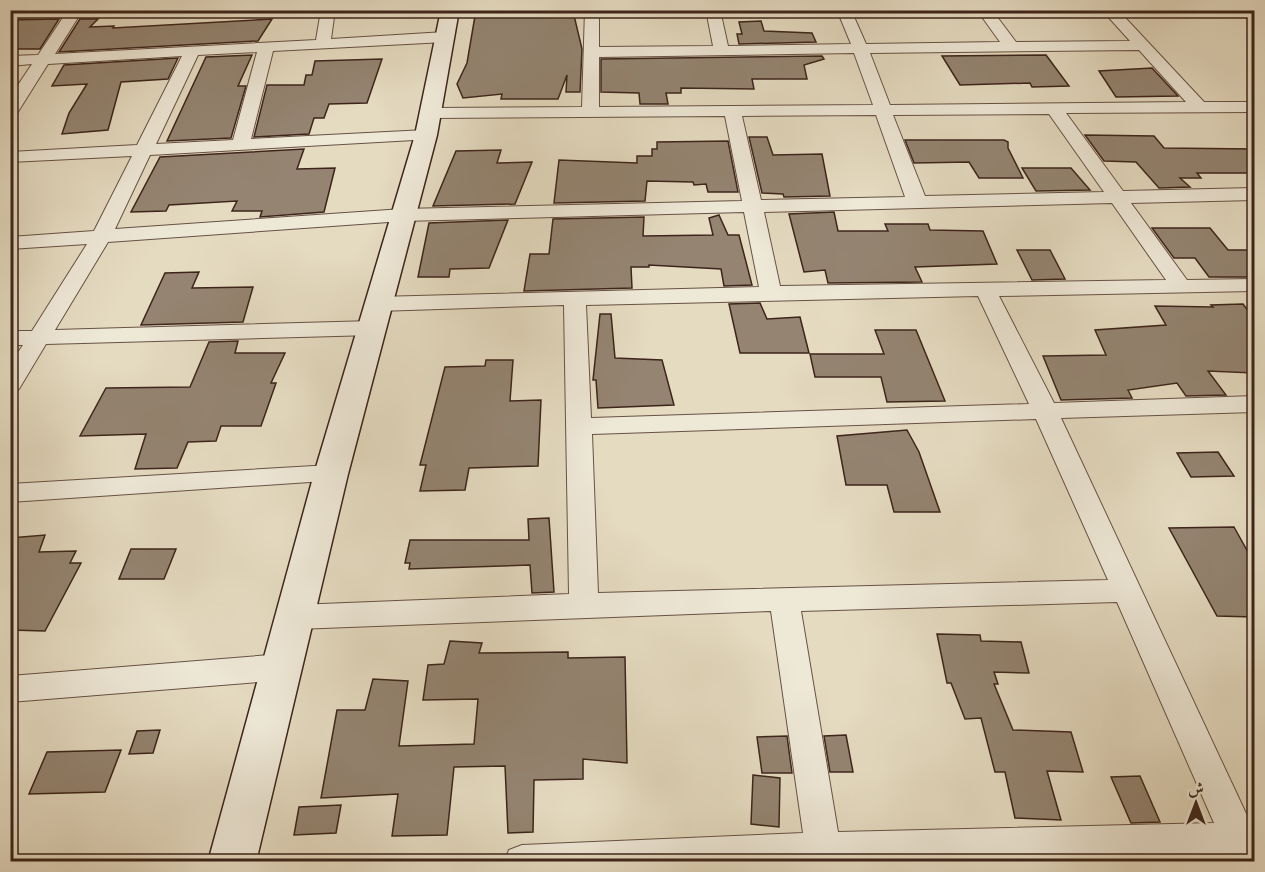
<svg xmlns="http://www.w3.org/2000/svg" width="1265" height="872" viewBox="0 0 1265 872" font-family="'IM FELL French Canon',Amiri,serif">
	<style>
		.building { fill: #948471; stroke: #3d251b; stroke-width: 1.5 }
		.lines { fill: none; stroke-linecap: round; stroke-linejoin: round }
		.street-casing { stroke: #675244; stroke-width: 2 }
		.secondary-casing { stroke: #3d251b; stroke-width: 3 }
		.street { fill: #eee8d7; fill-rule: evenodd }
		.secondary { fill: #eee8d7; fill-rule: evenodd }
	</style>
	<rect width="100%" height="100%" fill="#e5dbc1"/>
	<filter id="stains"><feTurbulence type="fractalNoise" baseFrequency=".00333" numOctaves="4"/><feColorMatrix values="0 0 0 0 .2 0 0 0 0 .09 0 0 0 0 .02 0 0 0 .5 -.17"/></filter>
	<radialGradient id="worn" r=".72"><stop offset=".6" stop-color="#630" stop-opacity="0"/><stop offset="1" stop-color="#630" stop-opacity=".3"/></radialGradient>
	<g class="building">
		<polygon points="476,10 525,10 525,13 573,11 582,49 580,92 566,92 567,75 558,99 501,99 502,94 463,98 457,84 467,63"/>
		<polygon points="59,19 40,49 17,49 10,54 10,20"/>
		<polygon points="80,19 98,19 90,27 114,26 113,28 272,19 258,41 59,52"/>
		<polygon points="761,21 764,31 812,33 816,42 739,44 737,34 742,34 739,22"/>
		<polygon points="252,55 238,86 246,86 231,138 167,141 206,57"/>
		<polygon points="1046,55 1069,86 1032,87 1030,83 960,85 942,56"/>
		<polygon points="822,56 824,59 804,65 807,79 752,79 754,89 681,88 681,93 666,93 668,104 640,104 639,93 601,92 601,59"/>
		<polygon points="178,58 168,79 121,82 108,130 62,134 69,113 87,84 52,86 64,65"/>
		<polygon points="382,59 367,103 329,104 324,118 314,118 309,134 254,137 267,85 304,85 306,75 312,75 315,61"/>
		<polygon points="1152,68 1178,96 1116,97 1099,71"/>
		<polygon points="1085,135 1154,136 1164,148 1254,149 1254,173 1197,173 1201,178 1180,178 1190,187 1159,188 1136,162 1104,161"/>
		<polygon points="749,137 767,137 773,155 822,154 830,196 784,197 783,194 762,193"/>
		<polygon points="905,140 1004,140 1008,142 1008,148 1023,178 979,178 969,162 914,163"/>
		<polygon points="728,141 738,192 708,192 706,184 694,185 693,182 647,181 645,201 554,203 559,160 637,163 637,156 652,156 652,149 657,149 657,142"/>
		<polygon points="304,149 297,169 335,168 324,212 260,217 262,211 232,211 237,201 169,205 166,211 131,212 160,157"/>
		<polygon points="501,150 497,163 532,162 515,204 433,206 456,151"/>
		<polygon points="1022,168 1071,168 1090,190 1036,191"/>
		<polygon points="834,212 838,231 888,231 885,224 928,224 930,230 983,231 997,264 915,267 922,282 828,283 825,270 804,272 789,214"/>
		<polygon points="719,215 728,235 739,235 752,285 724,286 721,269 649,265 649,267 631,267 632,288 524,291 530,254 549,254 553,219 644,217 643,236 713,235 709,218"/>
		<polygon points="508,220 489,268 450,269 449,277 418,277 429,223"/>
		<polygon points="1152,228 1210,228 1228,250 1254,250 1254,277 1209,277 1195,258 1174,258"/>
		<polygon points="1017,250 1050,250 1065,279 1032,280"/>
		<polygon points="199,272 192,288 253,287 243,322 141,325 165,273"/>
		<polygon points="760,303 767,319 800,317 809,353 740,353 729,304"/>
		<polygon points="1243,304 1254,319 1254,373 1208,371 1226,395 1186,396 1177,383 1128,390 1132,398 1061,400 1043,356 1106,355 1095,330 1166,325 1155,306 1213,307 1211,305"/>
		<polygon points="600,314 611,314 615,358 662,360 674,405 598,408 596,380 593,380"/>
		<polygon points="875,330 916,330 945,401 887,402 881,377 815,377 810,354 884,354"/>
		<polygon points="238,341 235,353 285,353 271,383 276,383 261,426 221,426 216,441 188,442 177,468 135,469 146,434 80,436 106,388 190,387 209,342"/>
		<polygon points="486,360 513,360 510,401 541,400 538,466 469,468 465,490 420,491 426,465 420,465 445,367 485,366"/>
		<polygon points="907,430 919,452 940,512 894,512 887,485 846,485 837,436"/>
		<polygon points="1218,452 1234,476 1191,477 1177,453"/>
		<polygon points="549,518 554,592 532,593 530,565 409,569 410,563 405,563 410,540 529,540 528,519"/>
		<polygon points="1234,527 1254,563 1254,617 1217,616 1169,528"/>
		<polygon points="45,535 39,552 76,551 70,563 81,563 45,631 10,630 10,538"/>
		<polygon points="131,549 176,549 164,579 119,579"/>
		<polygon points="937,634 980,635 981,641 1021,642 1029,673 994,672 998,684 994,684 1013,730 1071,732 1083,772 1047,771 1061,820 1015,818 1005,772 995,772 981,718 965,719 951,683 947,683"/>
		<polygon points="450,641 482,643 479,653 568,652 568,658 625,657 627,763 583,759 583,779 534,780 533,832 508,833 505,766 454,767 447,835 392,836 398,794 321,798 337,710 365,710 373,679 408,681 399,746 474,744 478,699 423,700 428,665 444,664"/>
		<polygon points="160,730 153,753 129,754 137,731"/>
		<polygon points="846,735 853,772 830,772 824,736"/>
		<polygon points="787,736 792,773 762,773 757,737"/>
		<polygon points="121,750 105,792 29,794 47,752"/>
		<polygon points="753,775 780,778 779,827 751,824"/>
		<polygon points="1140,776 1160,822 1131,823 1111,777"/>
		<polygon points="341,805 336,833 294,835 299,807"/>
	</g>
	<g class="lines">
		<g class="street-casing">
			<g id="street">
				<path d="M10 10H117L110 14 79 16 55 54 316 40 321 10H335L331 39 445 32 453 37 445 42 273 51 251 139 426 130 435 135 432 139 150 155 115 229 403 209 742 201 725 116 431 118 422 113 431 108 582 107 585 10H599V47L713 46 706 10H720L728 46 851 44 837 10H851L866 44 1000 42 977 10H992L1016 42 1130 41 1102 10H1118L1204 102H1254V112L1066 113 1123 191 1254 188V200L1131 203 1187 280 1254 279V291L999 296 1054 403 1254 396V412L1061 418 1250 822H1254V862H1231L1229 855 982 862H504L509 850 522 845 803 833 771 611 296 629 285 625 281 617 285 609 296 605 569 594 564 305 378 311 370 309 367 304 370 299 378 297 759 287 744 212 403 221 108 242 55 330 373 321 381 323 384 328 381 333 373 335 46 344 19 389 10 391V364L23 345H10V331H32L87 244 10 249V237L94 231 132 156 10 162V152L137 145 182 56 48 64 16 115 10 116V97L32 64 10 66V56L38 55 64 16 10 18ZM1139 50 1186 102 890 105 870 53ZM257 52 233 140 156 144 198 55ZM854 53 873 105 599 107V57ZM1049 114 1104 192 925 196 893 115ZM876 115 905 197 761 200 742 116ZM1112 203 1166 280 780 286 764 212ZM978 296 1029 404 591 418 586 305ZM1036 419 1108 580 598 593 592 434ZM1117 602 1214 823 838 832 801 611Z"/>
				<polygon points="1239,10 1254,10 1254,21 1249,20"/>
				<polygon points="331,465 340,468 344,474 340,480 10,502 10,484"/>
				<polygon points="283,654 294,658 299,667 294,676 283,680 10,702 10,676"/>
			</g>
		</g>
		<g class="secondary-casing">
			<polygon id="secondary" points="441,10 459,10 437,135 348,474 256,862 208,862 314,474 415,135"/>
		</g>
		<use href="#street" class="street"/>
		<use href="#secondary" class="secondary"/>
	</g>
	<rect width="1265" height="872" fill="none" stroke="#e5dbc1" stroke-width="36"/>
	<rect x="12" y="12" width="1241" height="848" fill="none" stroke="#3d251b" stroke-width="3"/>
	<rect x="18" y="18" width="1229" height="836" fill="none" stroke="#3d251b" stroke-width="1.5"/>
	<g transform="translate(1196 803)" stroke="#eee8d7" stroke-width="4.5" paint-order="stroke">
	<path d="M0-4.5L10 22L0 15L-10 22Z" fill="#3d251b"/>
	<text y="-9" font-size="16" font-weight="bold" text-anchor="middle" fill="#3d251b">ش</text>
	</g>
	<rect width="100%" height="100%" filter="url(#stains)"/>
	<rect width="100%" height="100%" fill="url(#worn)"/>
</svg>
